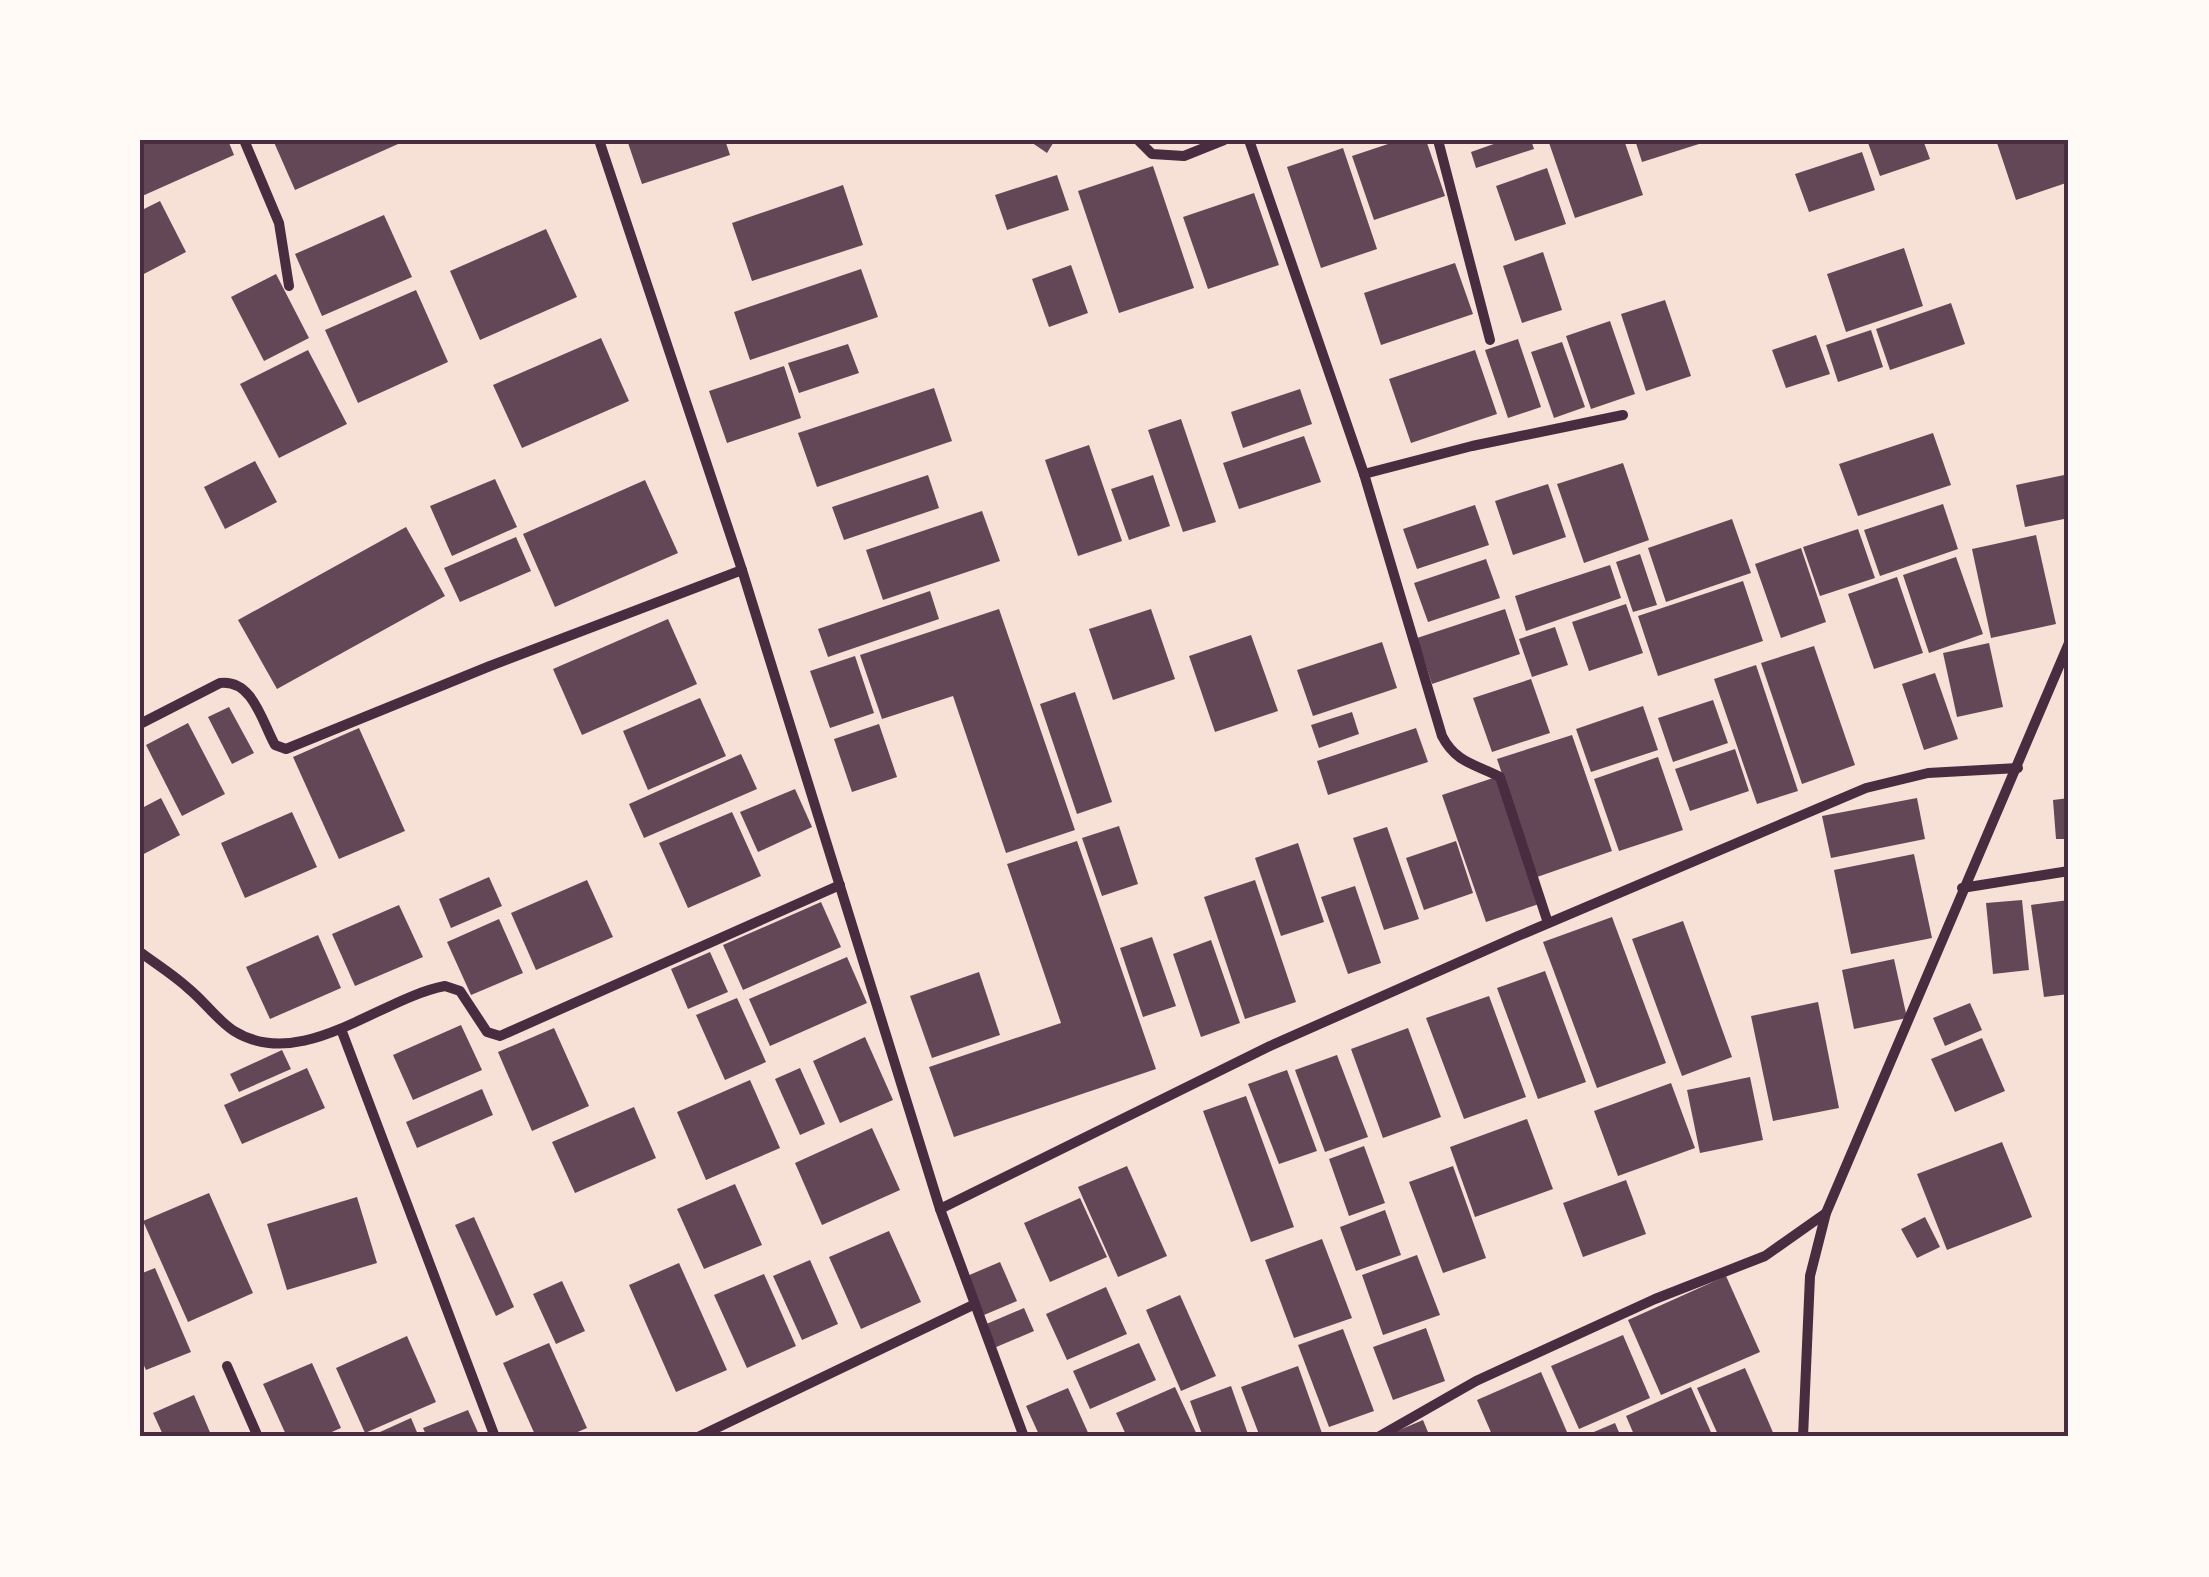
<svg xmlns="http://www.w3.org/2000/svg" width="2209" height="1577" viewBox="0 0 2209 1577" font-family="'PT Sans Narrow',sans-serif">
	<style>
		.building { fill: #644757 }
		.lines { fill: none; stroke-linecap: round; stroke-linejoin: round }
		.minor { stroke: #4a2c40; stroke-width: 10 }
		.neatline { fill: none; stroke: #4a2c40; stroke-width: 4 }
	</style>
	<rect width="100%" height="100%" fill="#f7e1d7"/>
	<g class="building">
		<polygon points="140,140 228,140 234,155 140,197"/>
		<polygon points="273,140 407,140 295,190"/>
		<polygon points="627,140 725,140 730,155 642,184"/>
		<polygon points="1028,140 1055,140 1047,153"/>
		<polygon points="1400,140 1426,140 1445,196 1374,220 1352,156"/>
		<polygon points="1505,140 1531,140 1534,149 1476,168 1471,152"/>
		<polygon points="1548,140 1624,140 1643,195 1575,218"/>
		<polygon points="1635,140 1697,140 1699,144 1642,162"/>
		<polygon points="1867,140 1923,140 1930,159 1880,176"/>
		<polygon points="1996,140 2069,140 2069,182 2016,200"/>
		<polygon points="1343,148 1377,249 1321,268 1287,167"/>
		<polygon points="1862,152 1875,190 1809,212 1795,174"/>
		<polygon points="1153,166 1194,288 1119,313 1078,191"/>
		<polygon points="1547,168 1566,224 1515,241 1496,186"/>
		<polygon points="1057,175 1069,210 1007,230 995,195"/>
		<polygon points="843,185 863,245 752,281 732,223"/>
		<polygon points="1254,193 1279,265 1208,289 1183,217"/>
		<polygon points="160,201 186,252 140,276 140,211"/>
		<polygon points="384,215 412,277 322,316 295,254"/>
		<polygon points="546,229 577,297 480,340 450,271"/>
		<polygon points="1904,248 1923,306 1846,332 1827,274"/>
		<polygon points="1543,252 1562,310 1522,323 1503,266"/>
		<polygon points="1455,263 1473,314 1381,345 1364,293"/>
		<polygon points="1071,265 1088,313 1049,327 1032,279"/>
		<polygon points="861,269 878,317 750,360 734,312"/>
		<polygon points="276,274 309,338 264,361 231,297"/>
		<polygon points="416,290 448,362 358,403 325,330"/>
		<polygon points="1665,300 1691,376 1646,391 1621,314"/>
		<polygon points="1951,303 1965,344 1890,370 1876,329"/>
		<polygon points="1610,321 1635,394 1591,409 1566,336"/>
		<polygon points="1871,330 1883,367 1838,382 1826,345"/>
		<polygon points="1816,335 1830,374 1786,388 1772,350"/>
		<polygon points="601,338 629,401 522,448 493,385"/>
		<polygon points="1518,339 1541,407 1508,418 1485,350"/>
		<polygon points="1562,342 1585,407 1554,418 1531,352"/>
		<polygon points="848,344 859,373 799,393 788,363"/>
		<polygon points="308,350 347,424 279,458 240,384"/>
		<polygon points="1475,350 1497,414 1411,443 1389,379"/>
		<polygon points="784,366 801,418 727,443 709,391"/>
		<polygon points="934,388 952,441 817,487 798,433"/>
		<polygon points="1300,389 1312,424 1243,448 1231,412"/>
		<polygon points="1181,419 1216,522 1183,532 1148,430"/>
		<polygon points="1933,433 1951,485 1858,516 1839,464"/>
		<polygon points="1304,436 1321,482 1239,509 1223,463"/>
		<polygon points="1089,445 1122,541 1078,556 1045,460"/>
		<polygon points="255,461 277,502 225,529 204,487"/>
		<polygon points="1623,463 1649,540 1584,563 1557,484"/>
		<polygon points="2069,474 2069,518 2025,527 2016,485"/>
		<polygon points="928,475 939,508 844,540 832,507"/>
		<polygon points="1153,475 1170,526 1129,540 1111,489"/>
		<polygon points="495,479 517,527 452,556 430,506"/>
		<polygon points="645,480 678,553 555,607 523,534"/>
		<polygon points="1548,484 1566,537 1513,555 1495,501"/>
		<polygon points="1943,504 1958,549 1880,576 1864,530"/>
		<polygon points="1475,505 1489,545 1417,569 1403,529"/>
		<polygon points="982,511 1000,561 883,600 866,550"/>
		<polygon points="1732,519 1751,573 1666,602 1648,548"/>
		<polygon points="406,527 445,596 277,689 238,620"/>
		<polygon points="1858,529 1875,578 1820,596 1803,547"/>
		<polygon points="2036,535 2056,624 1991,638 1972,549"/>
		<polygon points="516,537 531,571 460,602 444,568"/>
		<polygon points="1801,548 1826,622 1781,638 1755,564"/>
		<polygon points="1640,554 1657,605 1633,612 1616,562"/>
		<polygon points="1956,557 1983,634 1929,653 1903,575"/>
		<polygon points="1486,559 1500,598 1428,622 1414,583"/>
		<polygon points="1610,565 1621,598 1526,631 1515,596"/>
		<polygon points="1897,577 1923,653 1874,669 1848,594"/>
		<polygon points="1743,581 1763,641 1658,676 1638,616"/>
		<polygon points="930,591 939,619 828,657 818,629"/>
		<polygon points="1626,604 1643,653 1589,671 1572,622"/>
		<polygon points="999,609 1075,830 1006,853 953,696 882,719 860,655"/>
		<polygon points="1151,609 1175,679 1113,700 1089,629"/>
		<polygon points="1505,609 1520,654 1432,684 1417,638"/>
		<polygon points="668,619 697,684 582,735 553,669"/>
		<polygon points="1555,627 1568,665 1532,677 1519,639"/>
		<polygon points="1251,635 1278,711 1215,732 1189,656"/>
		<polygon points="1382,642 1397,688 1313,716 1297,670"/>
		<polygon points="1989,643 2003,707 1957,717 1943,653"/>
		<polygon points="1814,646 1855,765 1802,784 1761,663"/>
		<polygon points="855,656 874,713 830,728 810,671"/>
		<polygon points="1756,665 1798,791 1757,804 1714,679"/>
		<polygon points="1935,673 1958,739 1924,750 1902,684"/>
		<polygon points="1531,679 1550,733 1492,752 1473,698"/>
		<polygon points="1075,692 1112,802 1077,814 1040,704"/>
		<polygon points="700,698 726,756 648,790 623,731"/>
		<polygon points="1713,700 1728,743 1673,762 1658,718"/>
		<polygon points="1643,706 1658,750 1591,772 1576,729"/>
		<polygon points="229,707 254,753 232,764 208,717"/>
		<polygon points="1352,712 1359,734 1319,748 1311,725"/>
		<polygon points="188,723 225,794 182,816 146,745"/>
		<polygon points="879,724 897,777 852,792 834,739"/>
		<polygon points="359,728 405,831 339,859 293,757"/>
		<polygon points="1416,728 1428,762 1328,795 1317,761"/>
		<polygon points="1572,735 1612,851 1537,877 1497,759"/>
		<polygon points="1735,749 1749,791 1690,811 1675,769"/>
		<polygon points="741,754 757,789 644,838 629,804"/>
		<polygon points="1658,757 1683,830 1619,851 1594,779"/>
		<polygon points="1496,777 1539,904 1486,922 1442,795"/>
		<polygon points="795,789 812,827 758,852 740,812"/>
		<polygon points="161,798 180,835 140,856 140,809"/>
		<polygon points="1917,798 1925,839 1831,858 1822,816"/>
		<polygon points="2069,798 2069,839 2056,839 2053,800"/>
		<polygon points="292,812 317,867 245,898 221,843"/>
		<polygon points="732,812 761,876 688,908 659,843"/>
		<polygon points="1119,826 1138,884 1102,896 1082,838"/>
		<polygon points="1387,827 1419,919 1384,930 1353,838"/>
		<polygon points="1077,841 1156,1069 954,1137 929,1067 1061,1023 1007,864"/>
		<polygon points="1456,841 1473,893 1424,910 1406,858"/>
		<polygon points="1298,843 1324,922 1281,936 1255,858"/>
		<polygon points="1914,854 1932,938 1851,954 1834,870"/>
		<polygon points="489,877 502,906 451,928 439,899"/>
		<polygon points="587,880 613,937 536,970 511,913"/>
		<polygon points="1255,880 1296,1002 1245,1019 1204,897"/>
		<polygon points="1355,886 1381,963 1348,974 1321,897"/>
		<polygon points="2022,900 2029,970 1993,974 1986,903"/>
		<polygon points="2069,900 2069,994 2044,997 2031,905"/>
		<polygon points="821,902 841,947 743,990 723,945"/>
		<polygon points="399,905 423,957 355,986 332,934"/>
		<polygon points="1612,917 1666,1063 1597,1088 1543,942"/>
		<polygon points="499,919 523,973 471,995 447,942"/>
		<polygon points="1683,921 1732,1057 1682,1076 1632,939"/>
		<polygon points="318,935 341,988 270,1019 246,967"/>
		<polygon points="1152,937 1176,1006 1143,1017 1120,948"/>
		<polygon points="1211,940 1240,1023 1201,1037 1173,954"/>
		<polygon points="710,952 728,992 688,1009 671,969"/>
		<polygon points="847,957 867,1003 770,1046 749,999"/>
		<polygon points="1894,959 1907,1018 1854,1029 1842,970"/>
		<polygon points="1545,971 1586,1082 1538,1099 1497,988"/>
		<polygon points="979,972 1000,1035 932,1058 910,996"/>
		<polygon points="1489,996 1526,1097 1464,1119 1426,1018"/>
		<polygon points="737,998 766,1062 725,1080 696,1015"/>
		<polygon points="1818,1002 1839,1108 1773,1121 1751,1016"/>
		<polygon points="1970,1003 1982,1030 1945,1046 1933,1018"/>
		<polygon points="461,1025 482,1070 413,1100 393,1055"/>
		<polygon points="554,1028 589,1106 532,1131 498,1052"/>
		<polygon points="1408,1028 1441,1117 1383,1138 1351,1049"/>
		<polygon points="865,1037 893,1100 840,1123 813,1061"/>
		<polygon points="1982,1038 2005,1091 1955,1112 1931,1059"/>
		<polygon points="282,1050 291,1069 239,1092 230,1074"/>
		<polygon points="1337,1055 1368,1137 1325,1152 1295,1070"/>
		<polygon points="307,1068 325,1108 242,1144 224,1105"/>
		<polygon points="800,1068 825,1124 800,1135 775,1079"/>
		<polygon points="1287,1070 1317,1151 1279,1164 1248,1084"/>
		<polygon points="1750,1077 1763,1140 1700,1153 1687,1090"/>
		<polygon points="750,1080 780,1148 706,1180 677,1112"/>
		<polygon points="1671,1083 1695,1148 1618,1176 1594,1111"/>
		<polygon points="482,1089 493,1115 417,1148 406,1122"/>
		<polygon points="1246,1096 1294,1227 1251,1242 1203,1111"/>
		<polygon points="634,1107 656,1158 575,1193 552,1142"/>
		<polygon points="1527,1119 1553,1189 1475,1217 1450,1147"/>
		<polygon points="872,1128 900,1190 822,1225 795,1163"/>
		<polygon points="2002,1142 2032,1217 1947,1250 1917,1174"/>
		<polygon points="1364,1146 1385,1203 1349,1216 1329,1159"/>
		<polygon points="1127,1166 1167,1256 1118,1277 1078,1187"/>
		<polygon points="1453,1166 1486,1258 1443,1273 1409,1182"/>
		<polygon points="1626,1180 1646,1234 1583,1257 1563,1203"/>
		<polygon points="735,1184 762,1245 704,1269 677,1209"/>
		<polygon points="209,1193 253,1293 188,1322 143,1221"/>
		<polygon points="357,1197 377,1263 287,1290 267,1224"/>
		<polygon points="1080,1198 1107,1257 1050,1282 1024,1223"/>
		<polygon points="1385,1210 1401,1255 1356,1271 1340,1227"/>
		<polygon points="474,1217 514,1307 496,1316 455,1225"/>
		<polygon points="1925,1217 1940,1247 1917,1258 1901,1229"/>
		<polygon points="889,1231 921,1302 861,1329 829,1257"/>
		<polygon points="1322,1239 1352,1318 1294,1338 1265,1260"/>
		<polygon points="1417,1255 1440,1315 1383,1335 1362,1275"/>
		<polygon points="810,1260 838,1324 802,1340 773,1276"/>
		<polygon points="1000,1262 1017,1301 984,1315 967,1276"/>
		<polygon points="679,1263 727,1370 676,1392 629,1285"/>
		<polygon points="155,1268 191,1352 146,1370 140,1357 140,1274"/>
		<polygon points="764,1274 796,1346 747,1368 714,1295"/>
		<polygon points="1726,1276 1760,1352 1661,1395 1628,1320"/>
		<polygon points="562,1281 585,1331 556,1344 533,1294"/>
		<polygon points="1106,1287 1127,1334 1067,1360 1046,1314"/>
		<polygon points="1180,1295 1216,1376 1181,1391 1146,1310"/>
		<polygon points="1024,1308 1034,1331 994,1348 984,1325"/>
		<polygon points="1426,1328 1445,1381 1393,1400 1373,1347"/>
		<polygon points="1343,1329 1374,1411 1329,1427 1298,1345"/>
		<polygon points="1623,1335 1650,1398 1579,1429 1551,1366"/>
		<polygon points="407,1336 436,1402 365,1433 336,1368"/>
		<polygon points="549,1343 587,1428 566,1437 536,1437 503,1363"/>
		<polygon points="1139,1343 1156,1380 1090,1409 1073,1371"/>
		<polygon points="312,1363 341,1428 320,1437 287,1437 263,1384"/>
		<polygon points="1298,1366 1323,1436 1260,1437 1241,1387"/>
		<polygon points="1745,1368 1775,1437 1719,1437 1697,1388"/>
		<polygon points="1541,1372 1567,1432 1556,1437 1493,1437 1477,1400"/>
		<polygon points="1231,1386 1249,1437 1203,1437 1190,1401"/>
		<polygon points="1175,1387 1198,1437 1127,1437 1116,1413"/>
		<polygon points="1691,1387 1713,1437 1635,1437 1626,1416"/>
		<polygon points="1068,1388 1090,1437 1040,1437 1026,1406"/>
		<polygon points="194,1395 212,1437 164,1437 153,1413"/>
		<polygon points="468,1410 480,1437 427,1437 423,1428"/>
		<polygon points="411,1418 419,1437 369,1437"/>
		<polygon points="1423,1420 1430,1437 1383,1437"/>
		<polygon points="1615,1423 1621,1437 1582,1437"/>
	</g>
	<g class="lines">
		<g class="minor">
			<polyline points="244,140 279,223 289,286"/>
			<polyline points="599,140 742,570 940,1209 1024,1437"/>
			<polyline points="1138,140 1152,154 1184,156 1224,140"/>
			<polyline points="1249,140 1364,474"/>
			<polyline points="1438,140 1490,340"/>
			<path d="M140 724 220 683C253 679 262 722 275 745L286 749 490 666 742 570"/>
			<polyline points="1962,888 2069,871"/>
			<path d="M1548 923 1500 777C1475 764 1456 763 1442 736L1364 474 1472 446 1623 415"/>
			<path d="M140 952C156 964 174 975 189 989 205 1002 217 1020 234 1031 302 1073 380 998 445 986L460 991 487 1032 500 1036 840 885"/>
			<polyline points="341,1029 495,1437"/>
			<polyline points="940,1209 1270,1046 1518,936 1866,788 1928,773 2018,768"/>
			<polyline points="227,1366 258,1437"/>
			<polyline points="698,1437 973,1305"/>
			<polyline points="1378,1437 1476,1381 1655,1299 1765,1256 1826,1213"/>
			<polyline points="1803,1437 1810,1276 1826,1213 2069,643"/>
		</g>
	</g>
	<rect width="2209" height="1577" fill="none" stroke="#fffaf5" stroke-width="285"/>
	<rect x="142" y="142" width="1924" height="1292" class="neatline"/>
</svg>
